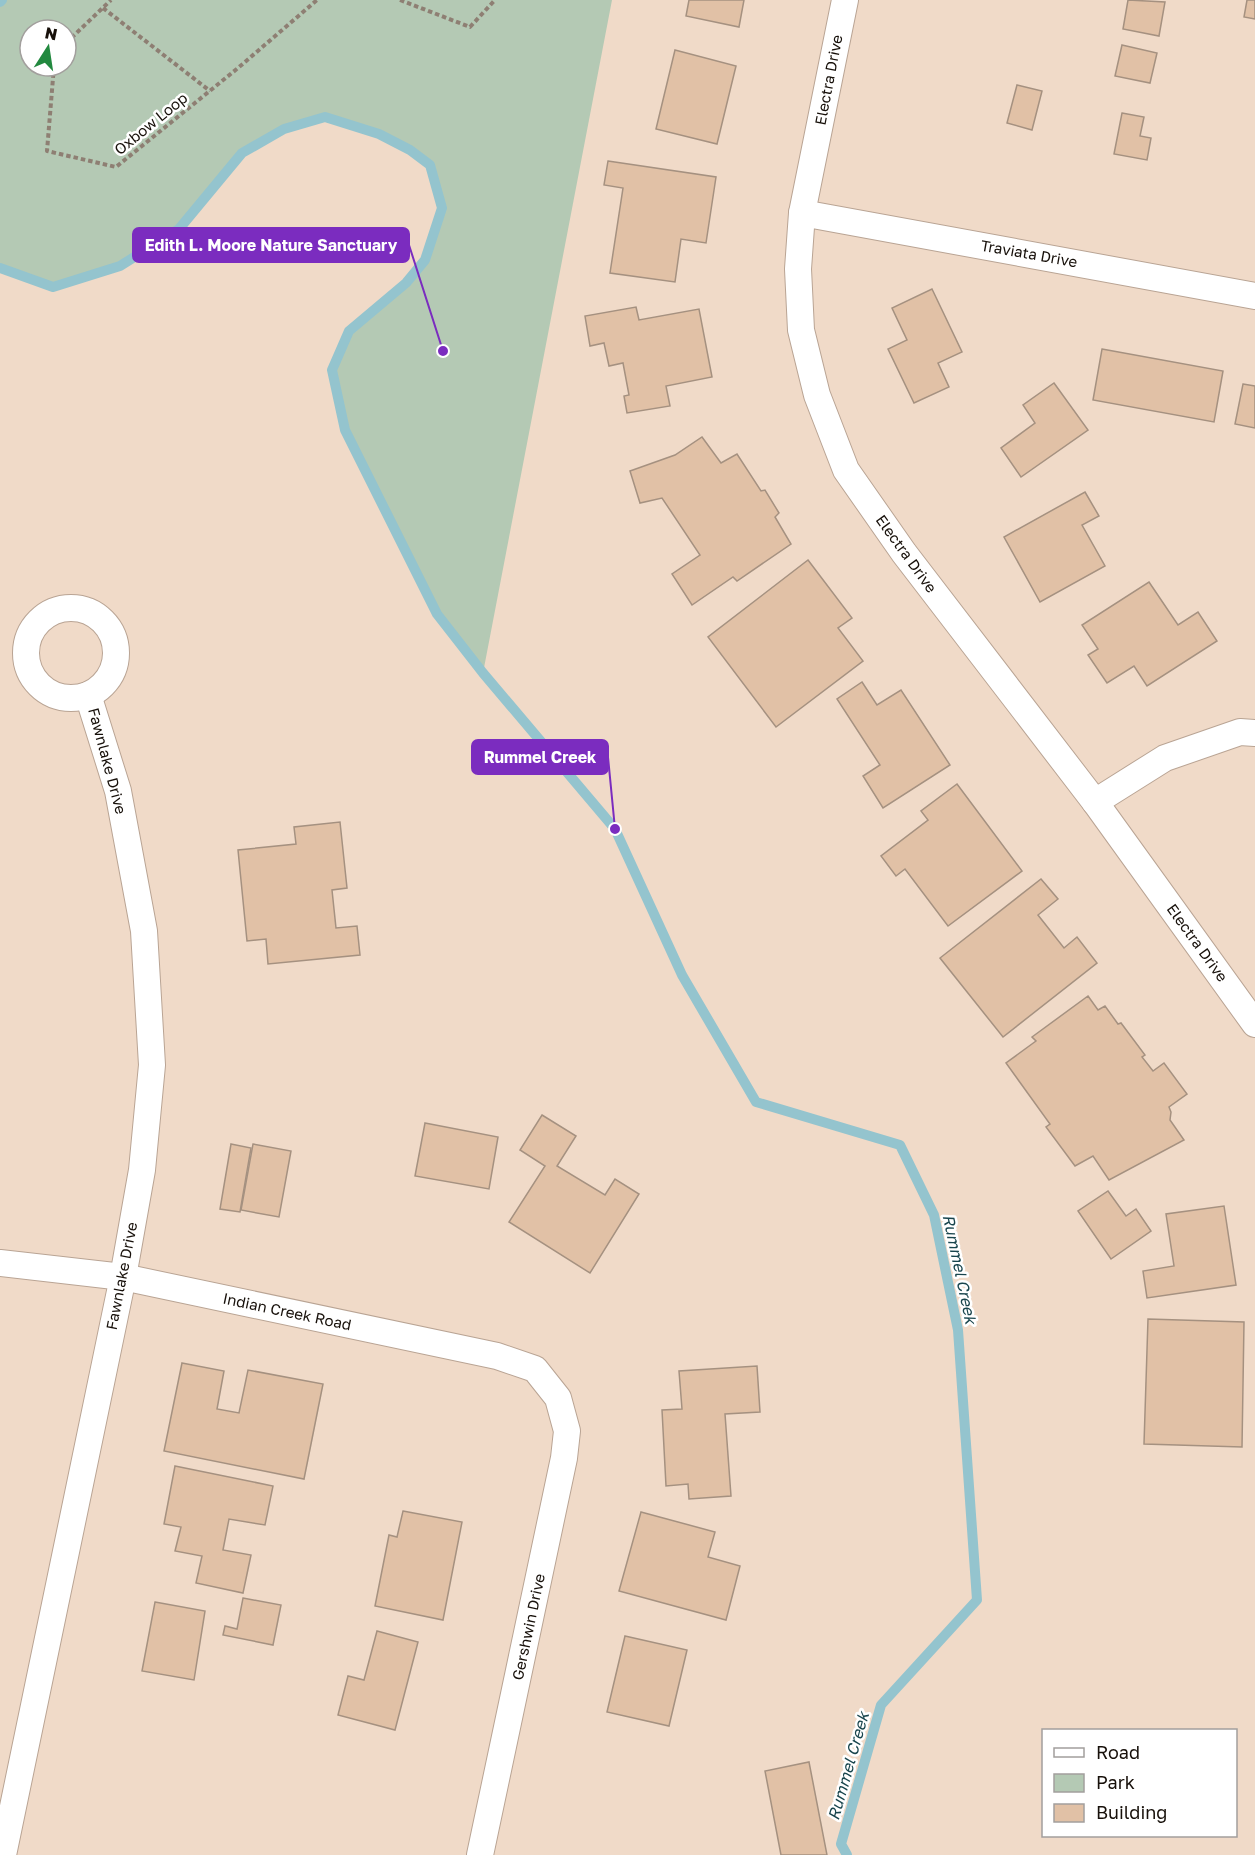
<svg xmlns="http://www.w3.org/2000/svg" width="1255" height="1855" viewBox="0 0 1255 1855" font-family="'Golos Text',sans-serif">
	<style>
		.green { fill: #b4c9b4; fill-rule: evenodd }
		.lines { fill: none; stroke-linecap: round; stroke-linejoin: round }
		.stream { stroke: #94c4ce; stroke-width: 10 }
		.building { fill: #e1c1a6; stroke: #a59180; stroke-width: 1.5 }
		.minor-casing { stroke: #b9a494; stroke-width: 28 }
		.path { stroke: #8e7f73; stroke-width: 4; stroke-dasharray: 4.5 3; stroke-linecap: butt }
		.minor { stroke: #fff; stroke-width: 26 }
		.labels { text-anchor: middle; stroke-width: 5; stroke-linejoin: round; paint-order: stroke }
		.street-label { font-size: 15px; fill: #17100a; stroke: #fff }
		.water-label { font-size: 16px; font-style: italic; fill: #19454d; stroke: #fff }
		.leader { fill: none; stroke: #7b2cbf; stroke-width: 2 }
		.callout-dot { fill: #7b2cbf; stroke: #fff; stroke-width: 2 }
		.callout { fill: #7b2cbf; stroke: #7b2cbf; stroke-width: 2 }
		.callout-label { font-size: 16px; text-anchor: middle; font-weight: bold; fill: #fff }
	</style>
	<rect width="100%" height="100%" fill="#f0dac8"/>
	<path class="green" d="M2 0H612L483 673 437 614 345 430 332 370 349 331 406 283 425 260 442 208 430 165 410 150 379 134 325 117 284 129 242 153 179 229 120 266 53 287 0 268V2ZM30 30H66V66H30Z"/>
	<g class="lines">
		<g class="stream">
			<polyline points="0,2 2,0"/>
			<polyline points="0,268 53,287 120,266 179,229 242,153 284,129 325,117 379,134 410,150 430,165 442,208 425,260 406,283 349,331 332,370 345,430 437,614 483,673 615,829 682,975 756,1102 900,1145 934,1215 958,1330 977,1600 881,1705 841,1844 847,1855"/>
		</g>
	</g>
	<g class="building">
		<polygon points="689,0 744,0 739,27 686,16"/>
		<polygon points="1128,0 1165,2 1159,36 1123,29"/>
		<polygon points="1247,0 1255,0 1255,19 1244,17"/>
		<polygon points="1122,45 1157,53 1150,83 1115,76"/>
		<polygon points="675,50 736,66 717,144 656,129"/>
		<polygon points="1017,85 1042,91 1032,130 1007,123"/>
		<polygon points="1122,113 1144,117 1140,136 1151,138 1147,160 1114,154"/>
		<polygon points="608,161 716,177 706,243 681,239 675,282 610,273 623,188 604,185"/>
		<polygon points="932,289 962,352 938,363 949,387 914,403 888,349 907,340 892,308"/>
		<polygon points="636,307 639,320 699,309 712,377 666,386 670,406 627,413 624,396 629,395 623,363 609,366 604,343 590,346 585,316"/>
		<polygon points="1102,349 1223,371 1214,422 1093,400"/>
		<polygon points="1054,383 1088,430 1021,477 1001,448 1035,423 1023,405"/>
		<polygon points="1243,384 1255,386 1255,428 1235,424"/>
		<polygon points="702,437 721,463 737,454 761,491 765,490 779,513 775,517 791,544 737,581 733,577 692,605 672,574 700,555 662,498 640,503 630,471 675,455"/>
		<polygon points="1085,492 1099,516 1082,525 1105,566 1040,602 1004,537"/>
		<polygon points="808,560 852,618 838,628 863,661 776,727 708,637"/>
		<polygon points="1149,582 1178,625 1198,612 1217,641 1147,686 1134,666 1107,683 1088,655 1098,649 1082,625"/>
		<polygon points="862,682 877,705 901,690 950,765 883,808 863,776 880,765 837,699"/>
		<polygon points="957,784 1022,871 948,926 905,869 896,876 881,856 928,820 921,811"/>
		<polygon points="340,822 347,888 332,890 336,928 357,926 360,955 268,964 266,939 247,941 238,850 296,844 294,827"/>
		<polygon points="1041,879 1058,899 1038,915 1064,948 1077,937 1097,963 1003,1037 940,958"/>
		<polygon points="1088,996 1098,1010 1105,1006 1118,1024 1121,1023 1145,1055 1142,1057 1153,1071 1164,1063 1187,1094 1169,1107 1171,1112 1170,1120 1184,1140 1109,1180 1093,1156 1075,1166 1046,1127 1050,1124 1006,1063 1036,1041 1032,1037"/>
		<polygon points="542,1115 576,1136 557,1166 605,1195 615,1179 639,1194 590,1273 509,1222 545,1166 520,1150"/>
		<polygon points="425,1123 498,1137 489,1189 415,1176"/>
		<polygon points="231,1144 251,1148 240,1212 220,1209"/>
		<polygon points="253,1144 291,1151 279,1217 241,1210"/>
		<polygon points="1108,1191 1126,1216 1136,1209 1151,1231 1111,1259 1078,1211"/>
		<polygon points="1224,1206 1236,1285 1147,1298 1143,1271 1174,1266 1166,1214"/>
		<polygon points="1148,1319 1244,1322 1242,1447 1144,1444"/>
		<polygon points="182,1363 224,1371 217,1409 239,1413 248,1370 323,1384 304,1479 164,1451"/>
		<polygon points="757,1366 760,1412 725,1414 731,1496 689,1499 688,1484 666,1486 662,1410 682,1409 679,1371"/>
		<polygon points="175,1466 273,1486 265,1525 229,1519 223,1550 251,1555 243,1593 196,1583 202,1556 175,1551 181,1527 164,1524"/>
		<polygon points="403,1511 462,1522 443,1620 375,1606 389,1535 397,1537"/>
		<polygon points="641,1512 715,1532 708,1557 740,1566 726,1620 619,1591"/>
		<polygon points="243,1598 281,1605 273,1645 223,1635 225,1626 237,1629"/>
		<polygon points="155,1602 205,1611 194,1680 142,1671"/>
		<polygon points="377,1631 418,1642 395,1730 338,1715 348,1676 364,1680"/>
		<polygon points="625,1636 687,1650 669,1726 607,1712"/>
		<polygon points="809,1762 827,1855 781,1855 765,1771"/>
	</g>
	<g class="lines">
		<g class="minor-casing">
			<g id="minor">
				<polyline points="845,0 802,213 798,269 801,330 817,395 846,470 904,553 1095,802 1255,1024"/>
				<polyline points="802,213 1255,296"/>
				<circle cx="71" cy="653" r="45"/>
				<polyline points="1095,802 1165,758 1240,732 1255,733"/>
				<polyline points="0,1263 123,1277 497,1356 535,1369 558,1398 567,1431 564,1458 480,1855"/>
				<polyline points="3,1855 123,1277 142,1170 152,1065 144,931 118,791 88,695"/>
			</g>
		</g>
		<g class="path">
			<polyline points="400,0 470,27 495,0"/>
			<polyline points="103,8 210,91"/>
			<polyline points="66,43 111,0"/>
			<polyline points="54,66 47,151 116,167 238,68 317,0"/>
		</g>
		<use href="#minor" class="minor"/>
	</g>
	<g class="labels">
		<g class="street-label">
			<text transform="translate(829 80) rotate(-79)" y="5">Electra Drive</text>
			<text transform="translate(151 124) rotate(-39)" y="5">Oxbow Loop</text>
			<text transform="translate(1029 254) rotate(10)" y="5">Traviata Drive</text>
			<text transform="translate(906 554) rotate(54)" y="5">Electra Drive</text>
			<text transform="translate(107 761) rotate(75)" y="5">Fawnlake Drive</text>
			<text transform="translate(1197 943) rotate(54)" y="5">Electra Drive</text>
			<text transform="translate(122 1276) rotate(-79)" y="5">Fawnlake Drive</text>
			<text transform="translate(287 1312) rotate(12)" y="5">Indian Creek Road</text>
			<text transform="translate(529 1627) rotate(-78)" y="5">Gershwin Drive</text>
		</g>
		<g class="water-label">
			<text transform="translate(960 1269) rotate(78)" y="6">Rummel Creek</text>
			<text transform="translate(848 1766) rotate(-74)" y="6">Rummel Creek</text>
		</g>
	</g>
	<path class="leader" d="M443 351L409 245M615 829L608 757"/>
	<g class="callout-dot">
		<circle cx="443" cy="351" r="6"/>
		<circle cx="615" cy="829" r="6"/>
	</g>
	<g class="callout">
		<rect x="133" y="228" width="276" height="34" rx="6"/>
		<rect x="472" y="740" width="136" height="34" rx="6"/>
	</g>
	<g class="callout-label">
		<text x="271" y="251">Edith L. Moore Nature Sanctuary</text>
		<text x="540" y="763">Rummel Creek</text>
	</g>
	<rect x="1042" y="1729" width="195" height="108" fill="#ffffff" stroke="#a29f9d" stroke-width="1.5"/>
	<rect x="1054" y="1748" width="30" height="9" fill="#ffffff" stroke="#a29f9d" stroke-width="1.5"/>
	<text x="1096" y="1759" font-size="18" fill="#17100a">Road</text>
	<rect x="1054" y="1774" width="30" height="18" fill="#b4c9b4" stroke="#a29f9d" stroke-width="1.5"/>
	<text x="1096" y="1789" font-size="18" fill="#17100a">Park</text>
	<rect x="1054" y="1804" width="30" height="18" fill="#e1c1a6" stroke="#a29f9d" stroke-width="1.5"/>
	<text x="1096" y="1819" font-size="18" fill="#17100a">Building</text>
	<g transform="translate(48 48) rotate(12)"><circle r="28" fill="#ffffff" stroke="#a29f9d" stroke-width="1.5"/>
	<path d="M0-4.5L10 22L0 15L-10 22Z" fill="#22893f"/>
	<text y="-9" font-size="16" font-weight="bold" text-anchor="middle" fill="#17100a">N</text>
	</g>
</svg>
